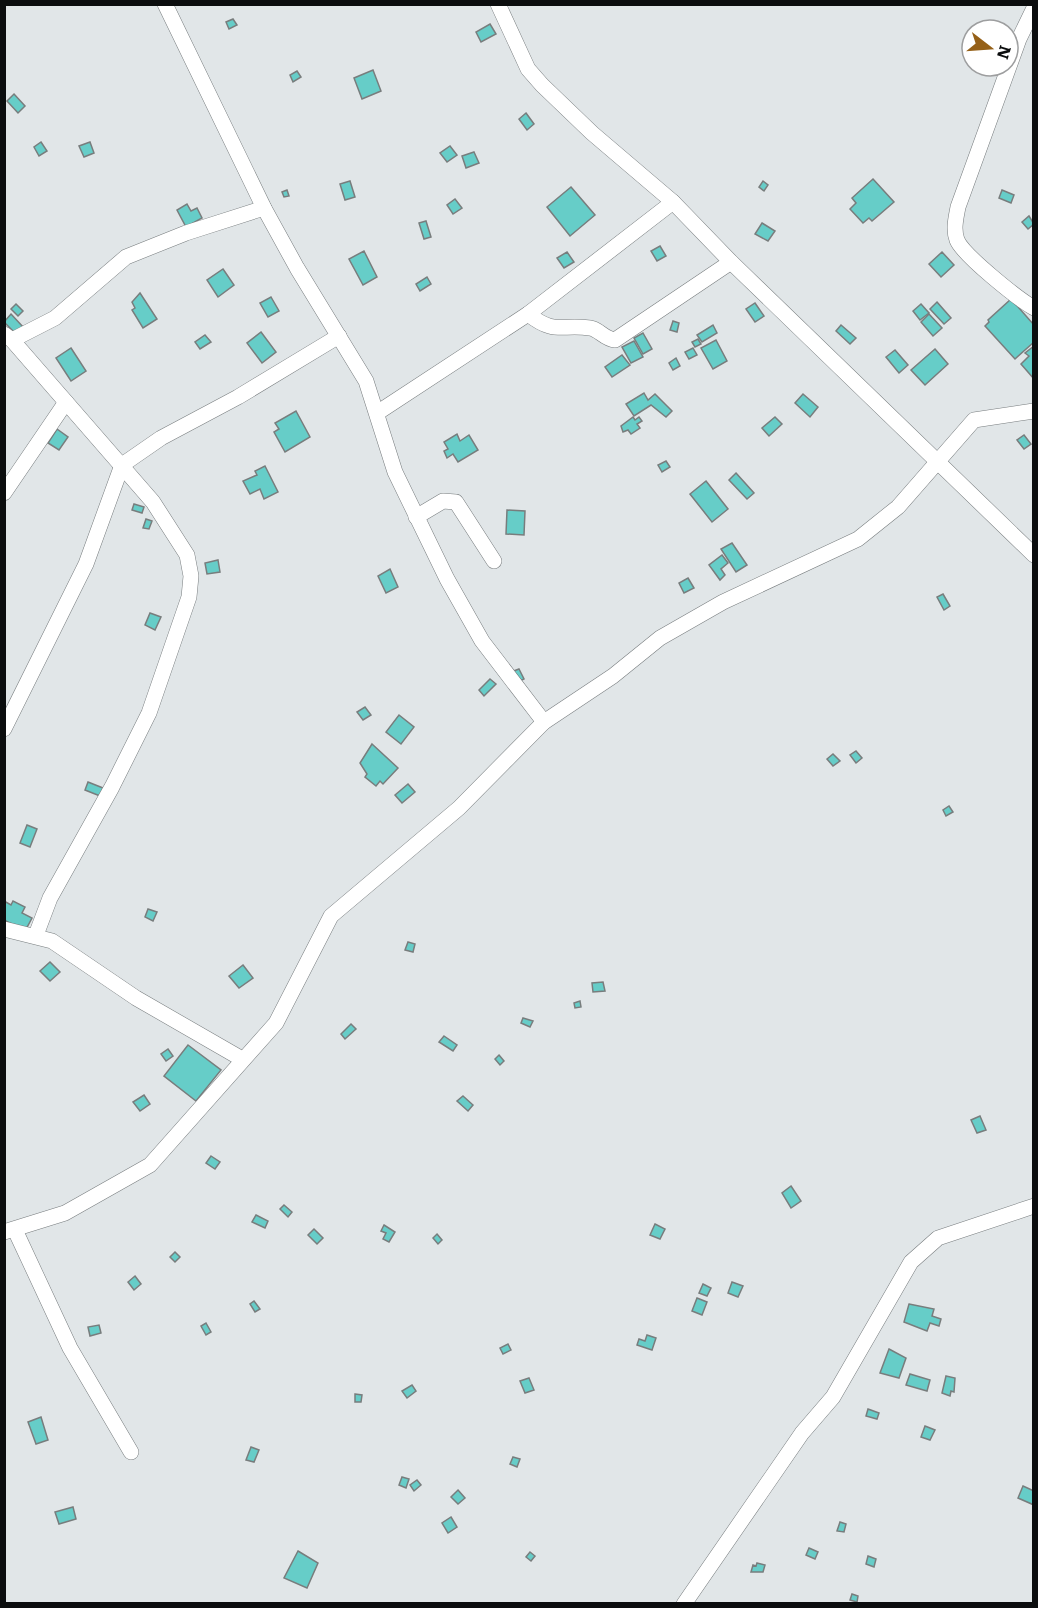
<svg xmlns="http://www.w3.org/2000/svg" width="1038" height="1608" viewBox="0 0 1038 1608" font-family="Literata,serif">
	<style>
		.building { fill: #66cdc8; stroke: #787d7d; stroke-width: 1.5 }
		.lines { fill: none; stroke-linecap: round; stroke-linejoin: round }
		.minor-casing { stroke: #777c7e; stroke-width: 16 }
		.minor { stroke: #fff; stroke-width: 15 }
	</style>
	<rect width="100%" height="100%" fill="#e1e6e8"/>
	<g class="building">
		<polygon points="233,19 237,25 229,29 226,22"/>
		<polygon points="490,24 496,34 481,42 476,32"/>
		<polygon points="373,70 381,91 362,99 354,78"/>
		<polygon points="297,71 301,77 293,82 290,75"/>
		<polygon points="14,94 25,106 18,113 7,101"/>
		<polygon points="526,113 534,124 527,130 519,119"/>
		<polygon points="41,142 47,151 39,156 34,147"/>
		<polygon points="90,142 94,153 84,157 79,146"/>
		<polygon points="450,146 457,155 447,162 440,153"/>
		<polygon points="474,152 479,163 466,168 462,156"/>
		<polygon points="873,179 894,202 872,221 869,218 863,223 850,209 856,203 852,198"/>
		<polygon points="350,181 355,197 345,200 340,184"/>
		<polygon points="763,181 768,185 764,191 759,187"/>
		<polygon points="571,187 595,215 570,236 547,207"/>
		<polygon points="287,190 289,196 284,197 282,192"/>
		<polygon points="1002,190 1014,195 1011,203 999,198"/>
		<polygon points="455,199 462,208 453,214 447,205"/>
		<polygon points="187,204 191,211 197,208 202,218 186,227 177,210"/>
		<polygon points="1029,216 1034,224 1028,229 1022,222"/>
		<polygon points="426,221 431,237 424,239 419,223"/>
		<polygon points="762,223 775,231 768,241 755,234"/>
		<polygon points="660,246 666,256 657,261 651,251"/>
		<polygon points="364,251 377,277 363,285 349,259"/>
		<polygon points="567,252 574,262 564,268 557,258"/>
		<polygon points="942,252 954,265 941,277 929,264"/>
		<polygon points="223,269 234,285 218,297 207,280"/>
		<polygon points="427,277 431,284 420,291 416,284"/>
		<polygon points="140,293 157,319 143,328 132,310 135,308 132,302"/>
		<polygon points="271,297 279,311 268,317 260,303"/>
		<polygon points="1011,299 1034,325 1034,342 1015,359 985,326 989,322 988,320"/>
		<polygon points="937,302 951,318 944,324 930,309"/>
		<polygon points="755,303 764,316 755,322 746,309"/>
		<polygon points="16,304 23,311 18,316 11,309"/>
		<polygon points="921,304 929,313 920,320 913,311"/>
		<polygon points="11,314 24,328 17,335 4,322"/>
		<polygon points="929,314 942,328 933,336 921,322"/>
		<polygon points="673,321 679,323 677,332 670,330"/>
		<polygon points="713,325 717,333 702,342 697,335"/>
		<polygon points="841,325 856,338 850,344 836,331"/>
		<polygon points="261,332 276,352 262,363 247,343"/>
		<polygon points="643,333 652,349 643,354 634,338"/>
		<polygon points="205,335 211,342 200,349 195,342"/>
		<polygon points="698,339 701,344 695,347 692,342"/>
		<polygon points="716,340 727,361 713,369 701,348"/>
		<polygon points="634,341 643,357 631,363 622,347"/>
		<polygon points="1034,346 1034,379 1021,364 1029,356 1025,353"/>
		<polygon points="71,348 86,371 71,381 56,358"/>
		<polygon points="693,348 697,355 689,359 685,352"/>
		<polygon points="935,349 948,364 925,385 911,370"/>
		<polygon points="895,350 908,365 899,373 886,357"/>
		<polygon points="622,355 630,365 612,377 605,367"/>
		<polygon points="676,358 680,366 673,370 669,363"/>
		<polygon points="644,393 648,400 655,394 672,411 666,417 651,405 634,416 626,404"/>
		<polygon points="803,394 818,407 810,417 795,403"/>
		<polygon points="296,411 310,437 285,452 274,432 279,429 275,423"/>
		<polygon points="633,417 635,420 639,417 642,421 637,424 640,428 631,434 628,430 623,432 621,426"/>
		<polygon points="775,417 782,424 769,436 762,428"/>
		<polygon points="57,429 68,437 59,450 48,443"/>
		<polygon points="457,434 460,441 469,435 478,450 458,462 453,454 447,458 444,451 448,449 444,442"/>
		<polygon points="1024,435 1031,444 1024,449 1017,440"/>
		<polygon points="666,461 670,467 662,472 658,465"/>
		<polygon points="265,466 278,492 264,499 260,489 250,494 243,481 257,475 255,471"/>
		<polygon points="736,473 754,493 747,499 729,480"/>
		<polygon points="706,481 728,509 712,522 690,494"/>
		<polygon points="134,504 144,507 142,513 132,510"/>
		<polygon points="507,510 525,511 524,535 506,534"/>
		<polygon points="146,519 152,521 149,529 143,528"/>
		<polygon points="732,543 747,565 736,572 721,549"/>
		<polygon points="722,555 728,563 721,569 725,575 720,580 709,565"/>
		<polygon points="218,560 220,572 207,574 205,563"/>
		<polygon points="390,569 398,587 386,593 378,576"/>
		<polygon points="688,578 694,588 684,593 679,583"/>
		<polygon points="943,594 950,606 944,610 937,597"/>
		<polygon points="150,613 161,617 155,630 145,625"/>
		<polygon points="519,669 524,679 516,683 511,672"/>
		<polygon points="490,679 496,684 484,696 479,690"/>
		<polygon points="365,707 371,715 363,720 357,712"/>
		<polygon points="399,715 414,727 401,744 386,732"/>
		<polygon points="372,744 398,768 383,784 380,781 376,786 365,777 367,774 360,763"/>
		<polygon points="856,751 862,758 856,763 850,755"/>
		<polygon points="833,754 840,761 833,766 827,759"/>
		<polygon points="88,782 103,788 100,796 85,790"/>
		<polygon points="408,784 415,792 402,803 395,795"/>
		<polygon points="949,806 953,812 946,816 943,810"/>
		<polygon points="27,825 37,829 30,847 20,843"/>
		<polygon points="4,901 11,905 13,901 25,907 22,913 32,918 25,931 4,920"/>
		<polygon points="148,909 157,912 153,921 145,917"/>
		<polygon points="408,942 415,944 413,952 405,950"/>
		<polygon points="50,962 60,972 50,981 40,971"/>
		<polygon points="243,965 253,978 239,988 229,976"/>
		<polygon points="603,982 605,991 593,992 592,983"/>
		<polygon points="580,1001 581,1007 575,1008 574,1003"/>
		<polygon points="523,1018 533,1021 530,1027 521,1023"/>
		<polygon points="351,1024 356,1029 345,1039 341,1034"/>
		<polygon points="444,1036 457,1045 453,1051 439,1042"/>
		<polygon points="188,1045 221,1070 196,1101 164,1076"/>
		<polygon points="168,1049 173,1056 166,1061 161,1054"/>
		<polygon points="499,1055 504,1061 500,1065 495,1059"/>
		<polygon points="144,1095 150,1104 140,1111 133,1102"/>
		<polygon points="463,1096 473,1105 468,1111 457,1101"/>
		<polygon points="980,1116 986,1130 977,1133 971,1120"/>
		<polygon points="211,1156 220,1162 215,1169 206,1163"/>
		<polygon points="791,1186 801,1201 791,1208 782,1193"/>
		<polygon points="284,1205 292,1212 288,1217 280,1209"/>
		<polygon points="256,1215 268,1221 265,1228 252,1222"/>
		<polygon points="655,1224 665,1229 660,1239 650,1235"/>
		<polygon points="384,1225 395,1232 389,1242 383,1239 386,1233 381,1231"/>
		<polygon points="314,1229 323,1238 317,1244 308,1235"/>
		<polygon points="437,1234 442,1240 438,1244 433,1238"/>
		<polygon points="175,1252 180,1257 175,1262 170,1257"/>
		<polygon points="135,1276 141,1284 134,1290 128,1282"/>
		<polygon points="732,1282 743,1286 738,1297 728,1293"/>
		<polygon points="703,1284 711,1288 707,1296 699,1293"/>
		<polygon points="697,1298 707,1302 702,1315 692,1311"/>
		<polygon points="254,1301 260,1309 255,1312 250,1304"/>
		<polygon points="909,1304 934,1309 932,1316 941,1319 939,1326 930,1323 927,1331 904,1322"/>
		<polygon points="206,1323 211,1332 206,1335 201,1326"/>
		<polygon points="99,1325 101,1333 90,1336 88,1327"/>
		<polygon points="647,1335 656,1338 652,1350 637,1345 639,1339 645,1341"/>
		<polygon points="508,1344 511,1350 503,1354 500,1348"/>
		<polygon points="889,1349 906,1358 899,1378 880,1373"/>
		<polygon points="910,1374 930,1380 927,1391 906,1385"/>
		<polygon points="946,1376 955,1378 954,1392 951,1391 950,1396 942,1393"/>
		<polygon points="529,1378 534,1390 525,1393 520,1381"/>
		<polygon points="412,1385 416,1391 407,1398 402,1391"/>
		<polygon points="355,1394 362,1395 361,1402 355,1402"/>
		<polygon points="868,1409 879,1413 877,1419 866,1416"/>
		<polygon points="41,1417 48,1440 36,1444 28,1422"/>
		<polygon points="925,1426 935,1430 930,1440 921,1437"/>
		<polygon points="251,1447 259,1450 254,1462 246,1460"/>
		<polygon points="513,1457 520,1459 517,1467 510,1464"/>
		<polygon points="402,1477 409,1479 406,1488 399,1485"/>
		<polygon points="417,1480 421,1485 414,1491 410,1485"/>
		<polygon points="1023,1486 1034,1491 1034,1505 1018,1498"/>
		<polygon points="458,1490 465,1498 458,1504 451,1497"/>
		<polygon points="73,1507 76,1519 59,1524 55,1512"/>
		<polygon points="451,1517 457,1527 448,1533 442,1523"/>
		<polygon points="840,1522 846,1524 844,1532 837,1531"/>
		<polygon points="809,1548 818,1552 815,1559 806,1555"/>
		<polygon points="298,1551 318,1563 307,1588 284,1578"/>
		<polygon points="530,1552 535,1556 531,1561 526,1557"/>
		<polygon points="868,1556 876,1559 874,1567 866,1564"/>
		<polygon points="757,1563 765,1565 763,1572 751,1572 753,1565 756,1566"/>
		<polygon points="852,1594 858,1596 857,1602 850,1600"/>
	</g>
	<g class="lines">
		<g class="minor-casing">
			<g id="minor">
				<polyline points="165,4 264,208 297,268 366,381 395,472 447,579 482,641 544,722"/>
				<polyline points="498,4 528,69 542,85 592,133 673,202 731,262 1034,555"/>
				<path d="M1034 8 1019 39 958 207C956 218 953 229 957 240 963 255 1018 299 1034 308"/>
				<path d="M528 314C555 335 560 324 590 328 599 329 604 339 615 340L731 262"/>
				<polyline points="4,334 12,340 153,502 187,555 191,576 189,597 149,713 112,787 50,898 36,935"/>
				<polyline points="12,340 55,318 126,257 186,233 264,208"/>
				<polyline points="377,413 528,314 673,202"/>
				<polyline points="4,493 66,402"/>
				<polyline points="416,517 443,501 456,502 494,561"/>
				<polyline points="4,729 86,564 122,465 161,438 238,397 339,336"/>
				<polyline points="4,929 52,941 136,998 242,1059"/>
				<polyline points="15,1230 70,1348 131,1452"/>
				<polyline points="4,1232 65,1213 150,1165 276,1023 331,916 459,808 544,722 613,676 660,638 723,602 858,539 898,507 974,420 1034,411"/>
				<polyline points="684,1604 802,1433 833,1397 911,1262 938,1238 1034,1206"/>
			</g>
		</g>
		<use href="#minor" class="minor"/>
	</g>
	<rect width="1038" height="1608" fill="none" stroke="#0b0d0e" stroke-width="12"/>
	<g transform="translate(990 48) rotate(107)"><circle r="28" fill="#ffffff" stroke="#9d9e9f" stroke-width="1.5"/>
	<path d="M0-4.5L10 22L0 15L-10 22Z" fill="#956017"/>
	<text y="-9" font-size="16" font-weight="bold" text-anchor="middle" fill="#0b0d0e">N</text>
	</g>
</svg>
